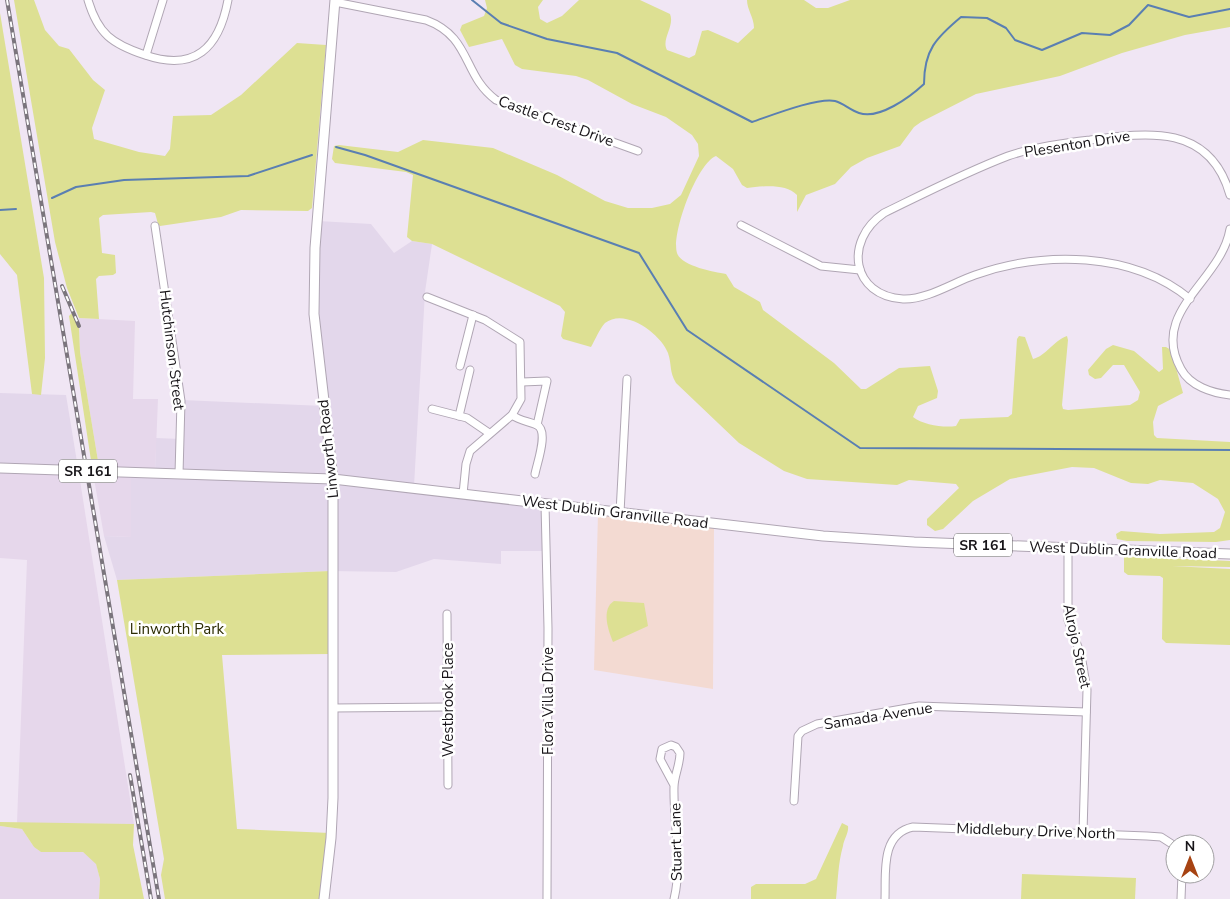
<svg xmlns="http://www.w3.org/2000/svg" width="1230" height="899" viewBox="0 0 1230 899" font-family="'Nunito Sans',sans-serif">
	<style>
		.commercial { fill: #e3d7eb }
		.built { fill: #e6d7eb }
		.education { fill: #f3dad2 }
		.green { fill: #dde093 }
		.lines { fill: none; stroke-linecap: round; stroke-linejoin: round }
		.stream { stroke: #5a7fb2; stroke-width: 2 }
		.minor-casing { stroke: #b0a6b4; stroke-width: 9 }
		.major-casing { stroke: #b0a6b4; stroke-width: 11 }
		.minor { stroke: #fff; stroke-width: 7 }
		.major { stroke: #fff; stroke-width: 9 }
		.rail-casing { stroke: #7b757d; stroke-width: 4 }
		.rail { stroke: #fff; stroke-width: 2; stroke-dasharray: 5.5; stroke-linecap: butt }
		.labels { text-anchor: middle; stroke-width: 5; stroke-linejoin: round; paint-order: stroke }
		.shield { fill: #fff; stroke: #5d5a5d; stroke-width: 1 }
		.shield-label { font-size: 14px; font-weight: bold; fill: #171418 }
		.street-label { font-size: 15px; fill: #171418; stroke: #fff }
		.park-label { font-size: 15px; fill: #2c2c03; stroke: #fff }
	</style>
	<rect width="100%" height="100%" fill="#f0e6f4"/>
	<g class="commercial">
		<polygon points="318,221 371,224 394,253 412,241 432,244 425,292 414,486 545,511 548,551 501,551 501,564 434,559 396,572 330,571 117,580 104,536 131,537 131,472 155,473 156,438 181,439 182,400 324,406 318,354"/>
		<polygon points="0,393 66,395 79,474 0,471"/>
	</g>
	<g class="built">
		<polygon points="79,318 135,321 133,399 158,399 155,473 131,472 131,537 104,536 92,467 99,467 80,352"/>
		<polygon points="0,471 79,474 134,824 17,823 27,560 0,558"/>
		<polygon points="0,826 22,829 34,847 41,852 83,852 96,863 100,879 99,899 0,899"/>
	</g>
	<polygon class="education" points="598,513 714,527 713,689 594,670"/>
	<g class="green">
		<polygon points="14,0 34,0 45,30 59,46 69,49 93,80 105,90 92,128 94,139 139,152 165,156 170,149 173,116 211,115 241,95 297,43 326,45 312,208 308,211 241,210 221,217 160,226 158,224 155,213 151,212 103,215 99,218 102,253 115,255 116,273 113,275 99,276 96,279 99,319 79,318 67,288 55,242"/>
		<path d="M485 0H543L538 7 540 19 547 23 562 16 579 0H640L670 14C675 26 661 39 667 50L689 58 695 55 702 31 708 30 738 43 754 28C754 17 747 10 747 0H804L816 8H828L850 0H1230V27L1185 35 1122 53 1060 76 976 94 921 122 914 127 900 146 867 158 851 167 835 184 806 195 797 212V195C786 183 762 186 747 188L742 185 733 169 716 156C697 163 671 234 677 253 681 266 714 272 726 274L734 287 760 302 763 310 834 363 861 389H866L899 368 930 366 938 391 937 398 918 406 913 417C923 425 944 428 956 426L960 419 1008 417 1012 414 1017 339 1019 336 1025 337 1033 359C1046 356 1053 341 1067 336L1068 340 1062 405 1063 409 1068 410 1130 405 1138 400 1140 392 1124 365H1113L1101 378 1095 379 1089 375 1088 370 1106 349 1113 345 1134 351 1159 372 1163 369 1162 347H1166L1171 350 1183 393 1158 406 1153 422 1154 435 1157 438 1230 442V540L1216 542 1127 541 1117 539 1116 534 1121 531 1160 534 1214 532 1220 528 1225 512 1218 499 1193 483 1160 480 1148 484 1131 483 1094 468 1072 467 1010 479 973 501 943 529 935 531 927 525V519L959 488 956 484 909 480 897 485 807 479 784 471 739 443 676 383C669 371 672 365 668 353 661 334 625 307 605 323 600 328 595 340 591 347L563 339 561 336 565 312 560 306 432 244 412 241 407 237 413 175 406 172 335 163 332 159 334 146 339 145 398 152 423 140 493 148 557 175 605 201 628 208H652L670 204 681 195 699 156 698 144 692 135 666 117 632 104 588 80 576 76 522 69 515 65 502 39 469 47 460 30 462 25 484 16 487 8Z"/>
		<polygon points="0,13 44,278 45,358 41,395 32,394 17,275 0,254"/>
		<polygon points="72,313 79,327 80,352 99,467 92,467 69,316"/>
		<polygon points="1124,556 1230,561 1230,567 1172,566 1230,569 1230,645 1166,643 1162,639 1163,578 1160,576 1128,575 1124,572"/>
		<polygon points="330,571 330,654 222,655 237,829 330,833 321,899 165,899 161,875 164,859 117,580"/>
		<path d="M614 601 644 603 648 626 613 642C608 630 601 609 614 601Z"/>
		<polygon points="0,822 134,824 133,845 144,899 99,899 100,879 96,864 83,852 41,852 34,847 22,829 0,826"/>
		<path d="M842 823 848 826C849 833 844 839 843 846 838 863 838 881 836 899H751V887L756 884H805L816 879Z"/>
		<polygon points="1022,874 1136,878 1135,899 1021,899"/>
	</g>
	<g class="lines">
		<g class="stream">
			<path d="M472 0 501 23 547 39 617 53 752 122C770 116 818 97 835 101 843 103 850 110 859 113 879 120 910 97 924 84 924 50 936 38 961 17L987 18 1006 28 1015 40 1042 50 1082 33 1110 35 1129 25 1148 5 1189 17 1230 9"/>
			<polyline points="336,147 365,155 639,253 687,330 860,448 1230,450"/>
			<polyline points="52,198 76,187 124,180 248,176 312,155"/>
			<polyline points="0,210 16,209"/>
		</g>
		<g class="minor-casing">
			<g id="minor">
				<path d="M88 0C98 34 112 44 145 55 195 72 219 48 228 0"/>
				<path d="M335 2 426 20C472 37 462 75 496 100L638 151"/>
				<polyline points="146,55 163,0"/>
				<polyline points="741,225 821,266 860,270"/>
				<polyline points="155,226 181,401 179,474"/>
				<path d="M1230 229C1221 282 1149 311 1181 369 1190 386 1212 393 1230 395"/>
				<polyline points="427,297 485,320 520,342 521,399 512,415 470,451 466,464 463,494"/>
				<path d="M1190 299C1132 251 1043 251 975 275 954 282 927 300 903 299 852 296 843 241 884 213 925 193 966 172 1008 156 1034 147 1063 143 1090 140 1149 132 1210 124 1230 195"/>
				<polyline points="460,366 473,315"/>
				<polyline points="522,382 547,381 537,425"/>
				<polyline points="432,409 467,418 489,433"/>
				<path d="M512 415C520 421 528 421 537 425 549 431 537 463 535 474"/>
				<polyline points="459,416 470,370"/>
				<polyline points="545,504 548,628 547,899"/>
				<polyline points="620,513 627,379"/>
				<polyline points="1068,549 1068,620 1081,655 1087,690 1083,833"/>
				<polyline points="447,614 448,785"/>
				<polyline points="333,708 448,707"/>
				<path d="M674 785 660 759 662 749 671 745 676 747 680 753C680 765 674 776 674 787 673 824 683 862 674 899"/>
				<polyline points="794,801 798,736 802,731 817,724 919,706 1086,712"/>
				<path d="M885 899C886 873 880 834 913 827L1147 836 1161 837 1175 846"/>
				<polyline points="1181,899 1182,874"/>
			</g>
		</g>
		<g class="major-casing">
			<g id="major">
				<polyline points="0,468 333,479 823,536 914,542 1230,554"/>
				<polyline points="324,899 331,838 333,798 333,479 314,314 315,248 335,0"/>
			</g>
		</g>
		<use href="#minor" class="minor"/>
		<use href="#major" class="major"/>
		<g class="rail-casing">
			<g id="rail">
				<polyline points="7,0 159,899"/>
				<polyline points="62,286 79,326"/>
				<polyline points="130,775 151,899"/>
			</g>
		</g>
		<use href="#rail" class="rail"/>
	</g>
	<g class="labels">
		<g class="shield">
			<rect x="59" y="459.5" width="58" height="23" rx="4"/>
			<rect x="954" y="533.5" width="58" height="23" rx="4"/>
		</g>
		<g class="shield-label">
			<text x="88" y="476">SR 161</text>
			<text x="983" y="550">SR 161</text>
		</g>
		<g class="street-label">
			<text transform="translate(556 121) rotate(20)" y="5">Castle Crest Drive</text>
			<text transform="translate(1077 144) rotate(-9)" y="5">Plesenton Drive</text>
			<text transform="translate(172 350) rotate(83)" y="5">Hutchinson Street</text>
			<text transform="translate(328 449) rotate(-96)" y="5">Linworth Road</text>
			<text transform="translate(615 512) rotate(7)" y="5">West Dublin Granville Road</text>
			<text transform="translate(1123 550) rotate(2)" y="5">West Dublin Granville Road</text>
			<text transform="translate(1077 646) rotate(78)" y="5">Alrojo Street</text>
			<text transform="translate(448 700) rotate(-90)" y="5">Westbrook Place</text>
			<text transform="translate(548 701) rotate(-90)" y="5">Flora Villa Drive</text>
			<text transform="translate(878 716) rotate(-9)" y="5">Samada Avenue</text>
			<text transform="translate(1036 831) rotate(2)" y="5">Middlebury Drive North</text>
			<text transform="translate(676 842) rotate(-91)" y="5">Stuart Lane</text>
		</g>
		<g class="park-label">
			<text x="177" y="634">Linworth Park</text>
		</g>
	</g>
	<g transform="translate(1190 859)"><circle r="24" fill="#ffffff" stroke="#a2a1a3"/>
	<path d="M0-4L9 19L0 12L-9 19Z" fill="#a74312"/>
	<text y="-8" font-size="14" font-weight="bold" text-anchor="middle" fill="#171418">N</text>
	</g>
</svg>
